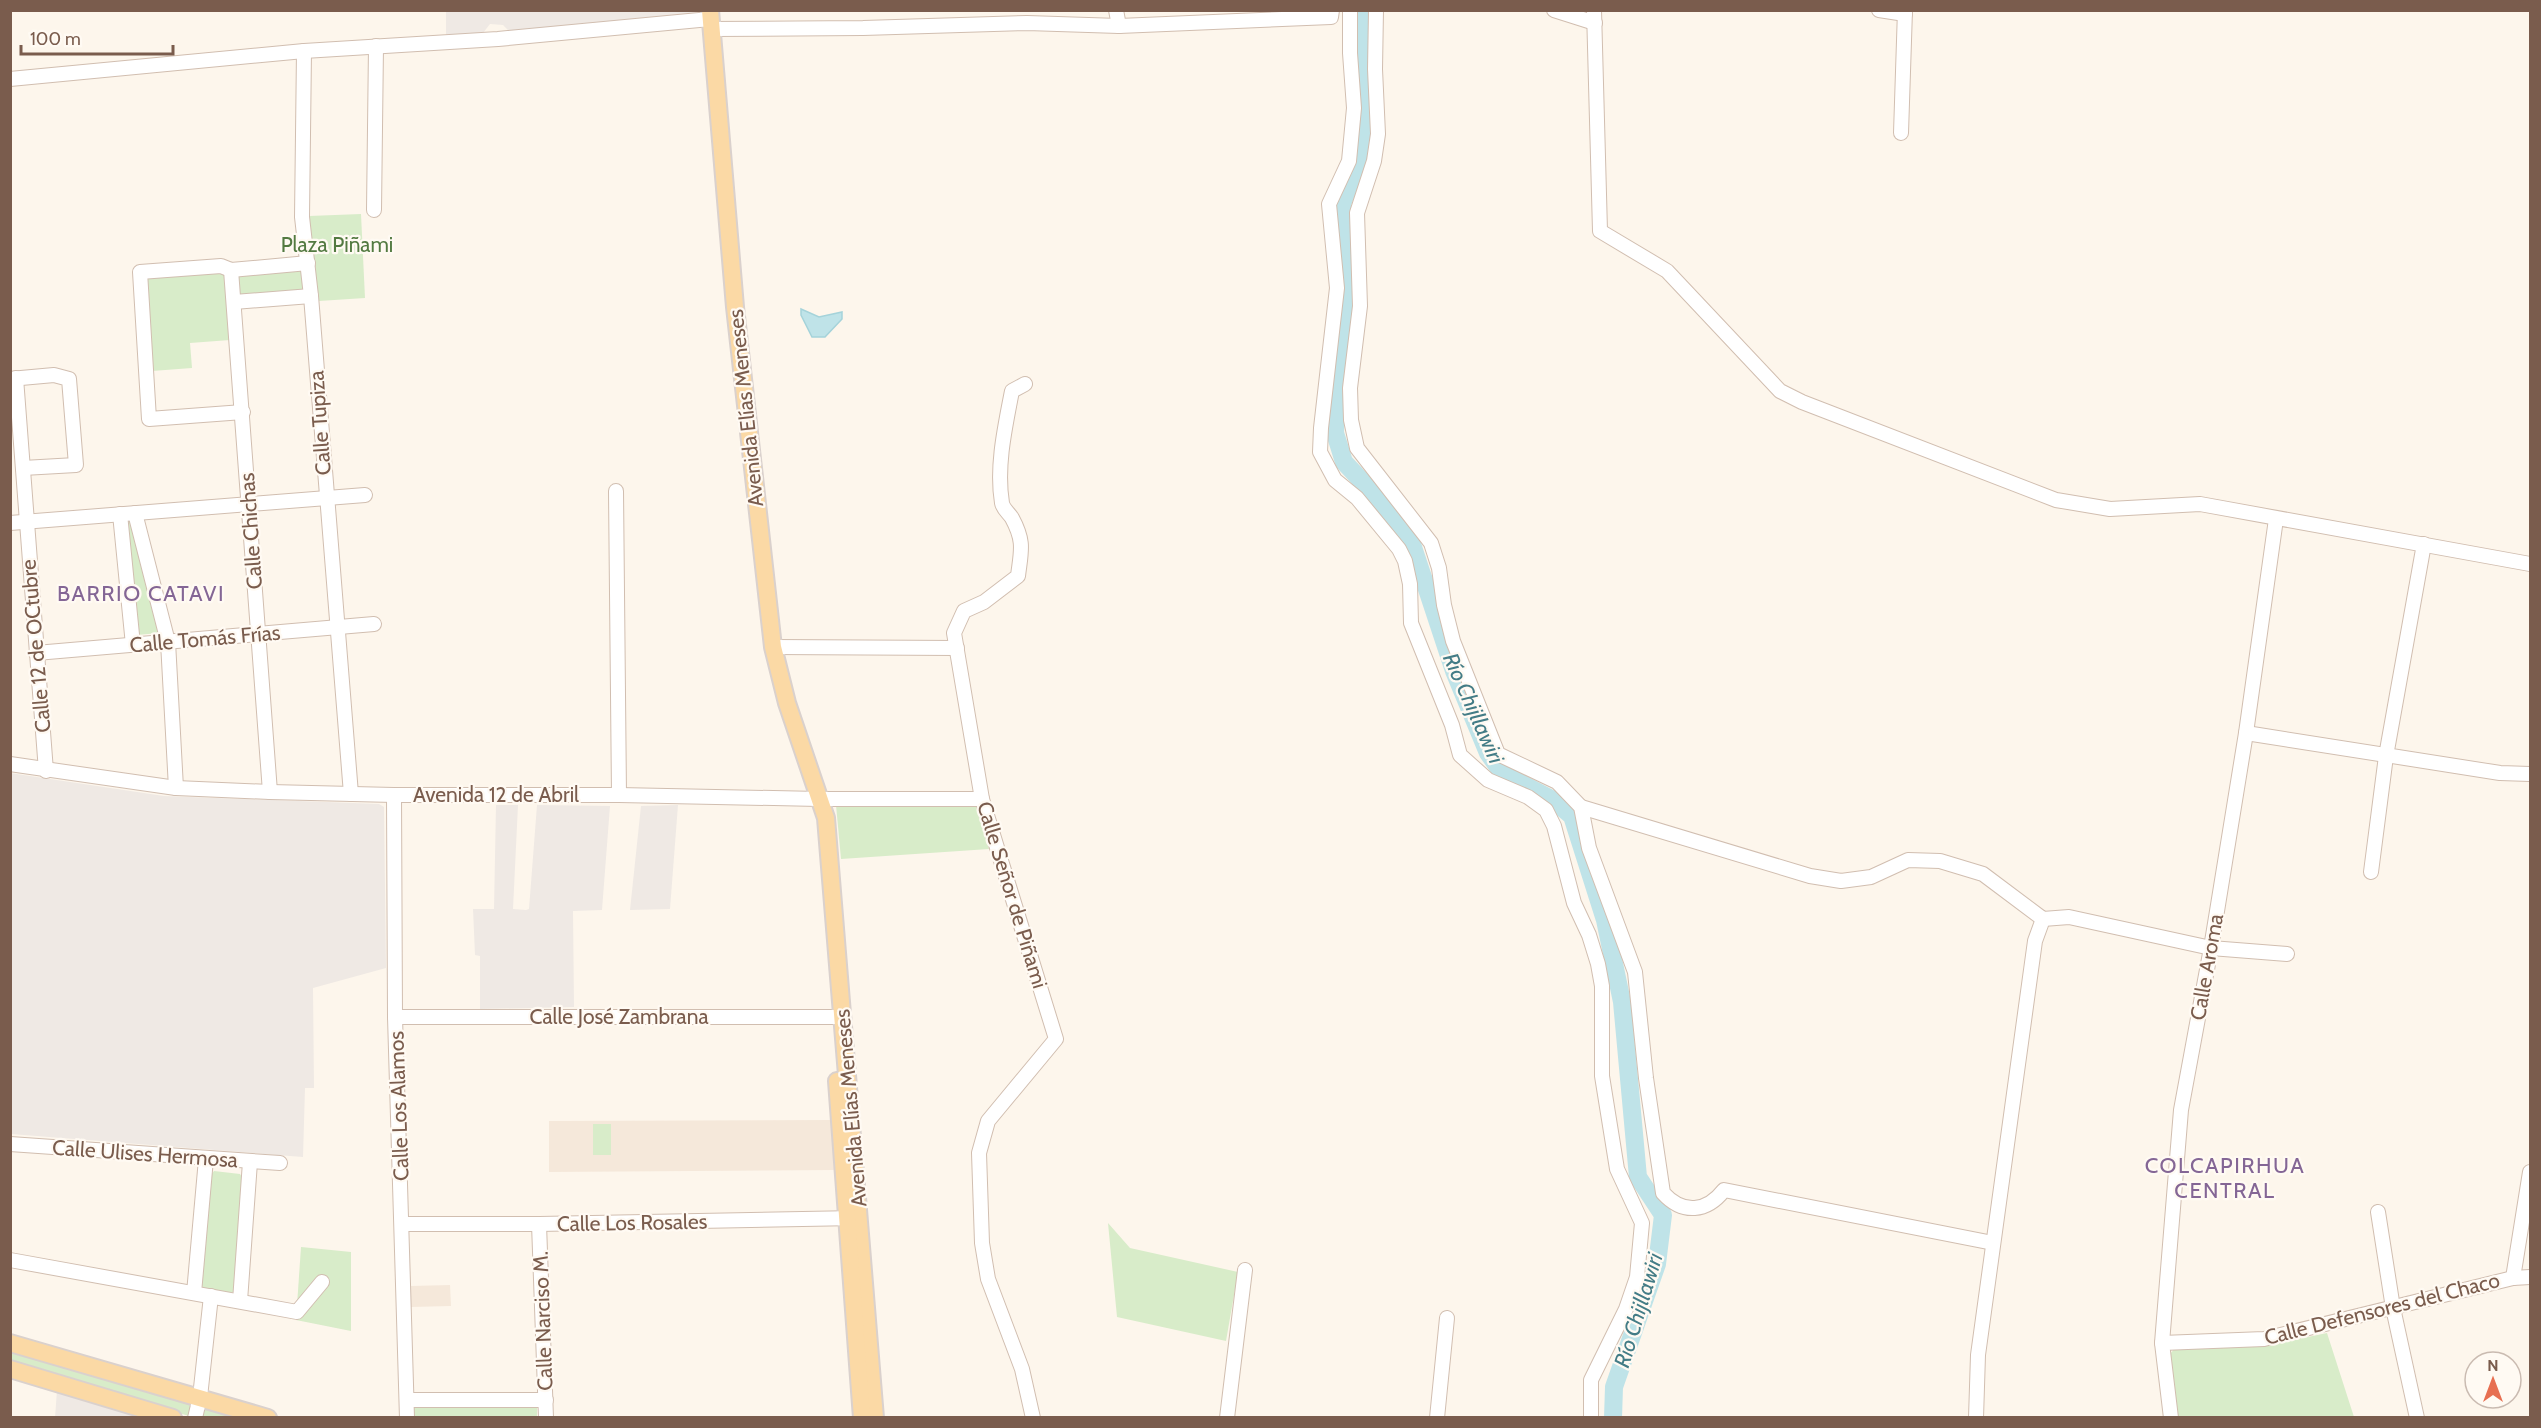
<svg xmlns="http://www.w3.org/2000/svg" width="2541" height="1428" viewBox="0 0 2541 1428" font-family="Cabin,sans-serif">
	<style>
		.residential { fill: #f5e8da }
		.industrial { fill: #efe9e4 }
		.green { fill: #d8ecc9 }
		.water { fill: #bfe3e8; stroke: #a5d3da; stroke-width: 1.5 }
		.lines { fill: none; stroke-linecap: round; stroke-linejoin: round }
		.river { stroke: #bfe3e8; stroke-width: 18 }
		.minor-casing { stroke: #d1beb0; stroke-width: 16 }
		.major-casing { stroke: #dad1cd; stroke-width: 20 }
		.minor { stroke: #fff; stroke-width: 14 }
		.major { stroke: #fbd9a5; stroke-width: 16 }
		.labels { text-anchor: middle; stroke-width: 4.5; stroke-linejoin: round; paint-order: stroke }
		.park-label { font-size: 21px; fill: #537a41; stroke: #fffaf3 }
		.street-label { font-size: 21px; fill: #7a5c4d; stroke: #fffaf3 }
		.neighbourhood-label { font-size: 22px; letter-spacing: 1.5px; fill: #846695; stroke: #fffaf3 }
		.water-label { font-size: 22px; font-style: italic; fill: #437c86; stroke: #fffaf3 }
	</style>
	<rect width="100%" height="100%" fill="#fdf6ec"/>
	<g class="residential">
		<polygon points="831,1120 834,1170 549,1172 549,1121"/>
		<polygon points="450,1285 451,1306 411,1307 411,1286"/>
	</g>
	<g class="industrial">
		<polygon points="446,11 698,11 698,14 511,33 503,25 490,24 483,33 446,36"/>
		<polygon points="10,773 164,796 379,804 384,807 386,968 313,988 314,1088 305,1088 303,1157 11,1134"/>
		<polygon points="496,805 518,805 513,909 526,910 529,909 537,805 610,806 602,910 573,911 574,1007 480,1009 480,956 475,955 473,909 494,909"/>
		<polygon points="678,805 670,909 630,910 641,806"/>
		<polygon points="57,1390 145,1418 55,1418"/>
	</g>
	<g class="green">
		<polygon points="361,214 365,298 319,301 309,216"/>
		<polygon points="302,269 304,290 240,295 238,293 238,275"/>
		<polygon points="223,273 225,275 230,340 190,343 192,368 152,371 146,281 149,278"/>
		<polygon points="125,520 131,520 159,633 137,635"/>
		<polygon points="976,804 989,849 841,859 836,805"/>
		<rect x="593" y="1124" width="18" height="31"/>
		<polygon points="214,1171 240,1174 243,1179 235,1291 230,1293 204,1289 201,1284 211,1175"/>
		<polygon points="1108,1223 1130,1248 1238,1272 1226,1341 1117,1317"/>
		<polygon points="301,1247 351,1252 351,1331 296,1320"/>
		<polygon points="2327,1333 2354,1417 2174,1417 2170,1354 2176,1347 2265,1346"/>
		<polygon points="10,1353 193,1402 189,1416 11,1363"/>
		<rect x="413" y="1405" width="124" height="12"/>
		<polygon points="204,1406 245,1418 201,1418"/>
	</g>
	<polygon class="water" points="801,309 819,317 842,312 842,319 825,337 812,337 801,315"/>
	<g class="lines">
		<polyline class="river" points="1360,10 1360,57 1366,96 1366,142 1342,204 1351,309 1338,371 1335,433 1344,462 1373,493 1412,544 1454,671 1488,753 1503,774 1553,800 1572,816 1605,920 1622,1002 1638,1177 1663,1215 1657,1264 1614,1387 1613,1418"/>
		<g class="minor-casing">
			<g id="minor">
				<polyline points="1116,10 1119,26"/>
				<polyline points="1350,10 1350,53 1354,108 1349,161 1329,204 1337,288 1321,428 1320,452 1335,480 1357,498 1399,549 1405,561 1410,584 1411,623 1452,725 1460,755 1488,780 1528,797 1546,810 1554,826 1574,903 1589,935 1598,964 1602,986 1602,1076 1617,1169 1642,1223 1637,1277 1626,1309 1591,1380 1591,1418"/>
				<path d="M1376 10 1375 69 1378 134 1374 161 1357 213 1360 306 1350 388 1351 420 1357 448 1431 543 1439 568 1444 605 1453 641 1498 754 1557 782 1581 807 1589 848 1635 972 1646 1078 1663 1193C1683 1215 1707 1212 1724 1190L1993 1243"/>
				<polyline points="1554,10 1595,23"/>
				<polyline points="1594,10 1600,231 1667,271 1780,391 1802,402 2056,500 2110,509 2200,504 2530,564"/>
				<polyline points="1879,10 1905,14"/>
				<polyline points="711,29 863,28 1027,23 1119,26 1331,17 1332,10"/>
				<polyline points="304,51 302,217 311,296 351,794"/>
				<polyline points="10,79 304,51 498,39 710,19"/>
				<polyline points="1901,133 1905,10"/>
				<polyline points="374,210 376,46"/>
				<polyline points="231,270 270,792"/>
				<polyline points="234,302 311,296"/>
				<polyline points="16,378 46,771"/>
				<polyline points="10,379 54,375 69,379 76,465 23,468"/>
				<path d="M1025 384 1012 391C1005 427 996 467 1002 503 1003 509 1009 513 1012 518 1025 542 1021 551 1018 576L984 602 964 611 954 633 982 799 1056 1039 988 1121 979 1153 982 1243 988 1279 1022 1369 1033 1418"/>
				<polyline points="243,412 149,419 140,272 221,266 231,270 308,263"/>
				<polyline points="616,491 619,795"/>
				<polyline points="135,513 168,642 176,788"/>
				<polyline points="120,514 133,645"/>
				<polyline points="10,523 365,495"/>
				<polyline points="773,647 957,648"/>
				<polyline points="36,653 374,624"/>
				<polyline points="2246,733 2500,773 2530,774"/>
				<polyline points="10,764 176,788 270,792 394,795 619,795 819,799 982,799"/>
				<polyline points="394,795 395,1017 407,1418"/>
				<polyline points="1581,807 1810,876 1841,881 1871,877 1908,860 1940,861 1983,874 2043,919 2069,917 2211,948 2287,954"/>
				<polyline points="2371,872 2386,756 2424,544"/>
				<polyline points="395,1017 843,1017"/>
				<polyline points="10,1144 280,1163"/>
				<polyline points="2378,1212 2393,1308 2417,1418"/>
				<polyline points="403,1224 539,1224 857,1218"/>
				<polyline points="539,1224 546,1418"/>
				<polyline points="10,1260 297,1312 322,1282"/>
				<polyline points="2513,1278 2530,1172"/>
				<polyline points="194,1293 206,1159"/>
				<polyline points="240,1301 250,1162"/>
				<polyline points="2162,1343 2264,1339 2513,1278 2530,1277"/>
				<polyline points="407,1400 546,1400"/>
				<polyline points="195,1418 200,1397 211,1296"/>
				<polyline points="1227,1418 1245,1270"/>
				<polyline points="1437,1418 1447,1318"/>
				<polyline points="1976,1418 1978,1355 2035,941 2043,919"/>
				<polyline points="2171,1418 2162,1343 2181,1110 2211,948 2246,733 2276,519"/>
			</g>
		</g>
		<g class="major-casing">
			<g id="major">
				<polyline points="710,10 735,307 773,647 787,703 826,818 875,1418"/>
				<polyline points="837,1081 862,1418"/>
				<polyline points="10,1343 268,1418"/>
				<polyline points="10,1369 173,1418"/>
			</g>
		</g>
		<use href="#minor" class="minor"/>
		<use href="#major" class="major"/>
	</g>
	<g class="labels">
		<g class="park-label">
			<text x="337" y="252">Plaza Piñami</text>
		</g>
		<g class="street-label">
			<text transform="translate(746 408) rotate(-96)" y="7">Avenida Elías Meneses</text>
			<text transform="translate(320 423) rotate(-94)" y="7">Calle Tupiza</text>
			<text transform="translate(251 531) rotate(-94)" y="7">Calle Chichas</text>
			<text transform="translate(205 639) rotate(-5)" y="7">Calle Tomás Frías</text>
			<text transform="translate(36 646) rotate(-95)" y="7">Calle 12 de OCtubre</text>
			<text x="496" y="802">Avenida 12 de Abril</text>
			<text transform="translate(1012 895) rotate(73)" y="7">Calle Señor de Piñami</text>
			<text transform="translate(2207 967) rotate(-80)" y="7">Calle Aroma</text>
			<text x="619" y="1024">Calle José Zambrana</text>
			<text transform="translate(399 1106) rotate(-92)" y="7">Calle Los Alamos</text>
			<text transform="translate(851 1108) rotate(-95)" y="7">Avenida Elías Meneses</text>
			<text transform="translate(145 1154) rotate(4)" y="7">Calle Ulises Hermosa</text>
			<text transform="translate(632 1223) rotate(-1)" y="7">Calle Los Rosales</text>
			<text transform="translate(2382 1309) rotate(-14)" y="7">Calle Defensores del Chaco</text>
			<text transform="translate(543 1321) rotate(-92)" y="7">Calle Narciso M.</text>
		</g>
		<g class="neighbourhood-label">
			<text x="141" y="601">BARRIO CATAVI</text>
			<text x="2225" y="1173">COLCAPIRHUA<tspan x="2225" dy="25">CENTRAL</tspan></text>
		</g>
		<g class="water-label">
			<text transform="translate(1474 708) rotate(66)" y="8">Río Chijllawiri</text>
			<text transform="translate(1638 1310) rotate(-73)" y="8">Río Chijllawiri</text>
		</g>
	</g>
	<rect width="2541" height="1428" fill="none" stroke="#7a5c4d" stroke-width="24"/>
	<g transform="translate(2493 1380)"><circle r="28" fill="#fffaf3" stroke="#cabbb1" stroke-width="1.5"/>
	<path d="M0-4.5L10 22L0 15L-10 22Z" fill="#e76f51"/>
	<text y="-9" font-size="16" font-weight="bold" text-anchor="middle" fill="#7a5c4d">N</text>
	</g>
	<path d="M21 45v9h152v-9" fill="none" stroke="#7a5c4d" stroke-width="3"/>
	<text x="30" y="45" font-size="18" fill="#7a5c4d" stroke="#fffaf3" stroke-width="4.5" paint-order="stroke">100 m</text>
</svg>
